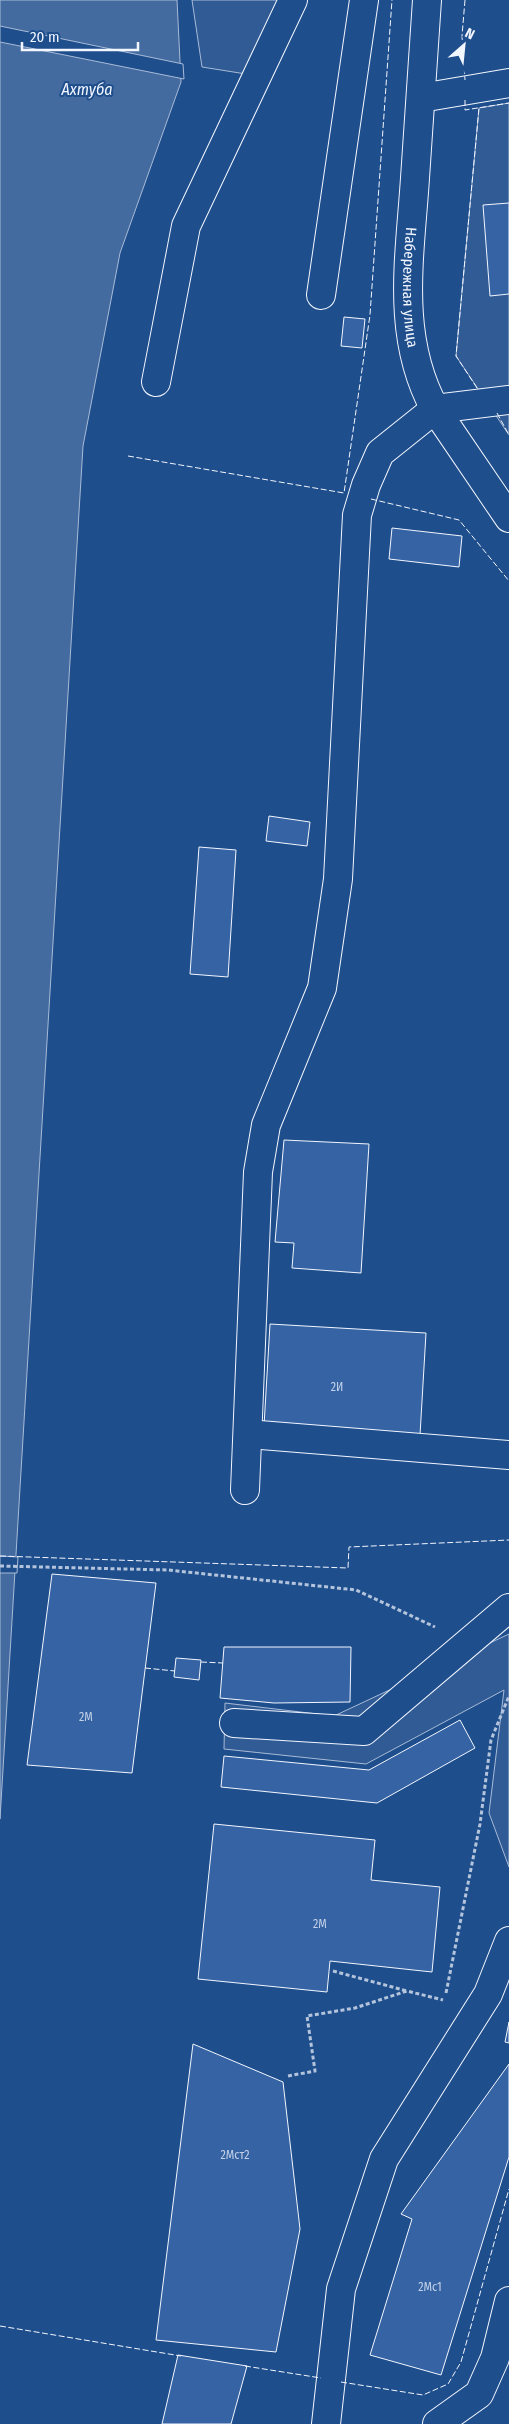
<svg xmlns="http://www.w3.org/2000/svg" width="509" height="2424" viewBox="0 0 509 2424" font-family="'Fira Sans Condensed',sans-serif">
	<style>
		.built { fill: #305b95; stroke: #a8bbd7 }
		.water { fill: #446ba0; stroke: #a8bbd7 }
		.pier { fill: #1f4e8c; stroke: #a8bbd7 }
		.building { fill: #3563a3; stroke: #f2f6ff }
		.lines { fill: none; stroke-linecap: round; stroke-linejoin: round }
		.minor-casing { stroke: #f2f6ff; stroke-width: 30 }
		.path { stroke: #b3c4dc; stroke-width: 3; stroke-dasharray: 4 2.5; stroke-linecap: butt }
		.minor { stroke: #1f4e8c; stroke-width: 28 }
		.fence { stroke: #f2f6ff; stroke-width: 1; stroke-dasharray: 6 2.5; stroke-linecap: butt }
		.labels { text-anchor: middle; stroke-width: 4; stroke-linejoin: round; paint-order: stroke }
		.number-label { font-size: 12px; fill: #c3d1e8 }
		.street-label { font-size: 15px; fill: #f2f6ff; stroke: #1f4e8c }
		.water-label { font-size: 16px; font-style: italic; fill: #f2f6ff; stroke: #1f4e8c }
	</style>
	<rect width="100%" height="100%" fill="#1f4e8c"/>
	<g class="built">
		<polygon points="192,0 280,0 246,74 202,67"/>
		<polygon points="509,103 509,435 456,356 479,108"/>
		<polygon points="509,1634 509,1867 489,1813 504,1690 366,1764 224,1749 225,1703 334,1716"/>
	</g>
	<polygon class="water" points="0,0 177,0 181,82 120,253 83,446 0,1819"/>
	<g class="pier">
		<polygon points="0,26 183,64 184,79 0,42"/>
		<polygon points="0,1556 18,1557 17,1573 0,1573"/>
	</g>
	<g class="building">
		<polygon points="509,203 509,294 490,296 483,205"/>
		<polygon points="344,317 365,319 362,348 341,346"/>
		<polygon points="392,528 462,536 459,567 389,559"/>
		<polygon points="269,816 310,822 307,846 266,841"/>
		<polygon points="199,847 236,850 228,977 190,974"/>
		<polygon points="284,1140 369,1144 361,1273 292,1268 294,1243 275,1242"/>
		<polygon points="270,1324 426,1333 420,1435 264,1426"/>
		<polygon points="52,1574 156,1583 132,1773 27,1765"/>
		<polygon points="224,1647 351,1647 350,1702 274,1703 220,1698"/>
		<polygon points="176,1658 201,1660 199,1680 174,1677"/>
		<polygon points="460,1720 475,1748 377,1803 221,1787 224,1756 369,1770"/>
		<polygon points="214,1824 375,1840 371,1880 440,1887 432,1972 330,1961 327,1992 198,1979"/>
		<polygon points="509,2022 509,2043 505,2042"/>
		<polygon points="193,2044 283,2082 300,2229 276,2352 156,2340"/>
		<polygon points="509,2064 509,2157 441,2375 370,2355 412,2219 401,2214"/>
		<polygon points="178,2355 247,2366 231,2424 162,2424"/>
	</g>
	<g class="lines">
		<g class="minor-casing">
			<g id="minor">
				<path id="s1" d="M427 0C423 59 419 119 415 178 410 257 395 336 435 409L509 518"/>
				<polyline points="421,98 509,83"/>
				<polyline points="321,295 364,0"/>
				<polyline points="156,382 186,226 293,0"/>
				<polyline points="248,1434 509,1455"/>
				<polyline points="245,1490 258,1172 266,1125 322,988 338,879 357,515 366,485 380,453 435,409 509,400"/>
				<polyline points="234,1723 364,1731 509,1608"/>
				<polyline points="326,2424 341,2289 384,2159 488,1994 509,1941"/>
				<polyline points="437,2424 479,2394 495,2358 509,2301"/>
			</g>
		</g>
		<g class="path">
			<polyline points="0,1566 168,1570 356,1590 435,1627"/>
			<polyline points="333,1971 407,1991"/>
			<polyline points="446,1993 480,1824 491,1740 509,1696"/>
			<polyline points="288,2076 315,2071 307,2016 355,2008 407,1991 443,2000"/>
		</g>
		<use href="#minor" class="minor"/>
		<g class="fence">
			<polyline points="465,0 462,36 465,80"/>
			<polyline points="465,100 465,110 509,103"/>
			<polyline points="477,388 456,356 479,108"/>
			<polyline points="497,413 509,435"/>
			<polyline points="128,456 344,493 370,315 392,0"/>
			<polyline points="371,499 459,520 509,581"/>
			<polyline points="0,1556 348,1568 349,1547 509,1540"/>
			<polyline points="201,1662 223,1663"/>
			<polyline points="145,1668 175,1671"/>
			<polyline points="0,2326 181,2356"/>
			<polyline points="245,2366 321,2378"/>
			<polyline points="341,2382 423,2395 448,2384 461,2362 509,2189"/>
		</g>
	</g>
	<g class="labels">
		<g class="number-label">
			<text x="337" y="1391">2И</text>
			<text x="86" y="1721">2М</text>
			<text x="320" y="1928">2М</text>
			<text x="235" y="2159">2Мст2</text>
			<text x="430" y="2291">2Мс1</text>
		</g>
		<g class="street-label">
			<text dy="5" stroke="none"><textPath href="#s1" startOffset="288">Набережная улица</textPath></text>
		</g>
		<g class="water-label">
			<text x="87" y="95">Ахтуба</text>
		</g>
	</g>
	<g transform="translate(464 45) rotate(27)" stroke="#1f4e8c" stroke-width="4" paint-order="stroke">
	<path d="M0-4L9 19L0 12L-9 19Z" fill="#f2f6ff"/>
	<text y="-8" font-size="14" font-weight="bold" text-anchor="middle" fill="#f2f6ff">N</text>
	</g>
	<path d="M22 42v8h116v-8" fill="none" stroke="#f2f6ff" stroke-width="2.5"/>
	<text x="30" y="42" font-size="15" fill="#f2f6ff" stroke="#1f4e8c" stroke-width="4" paint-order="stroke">20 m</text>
</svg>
